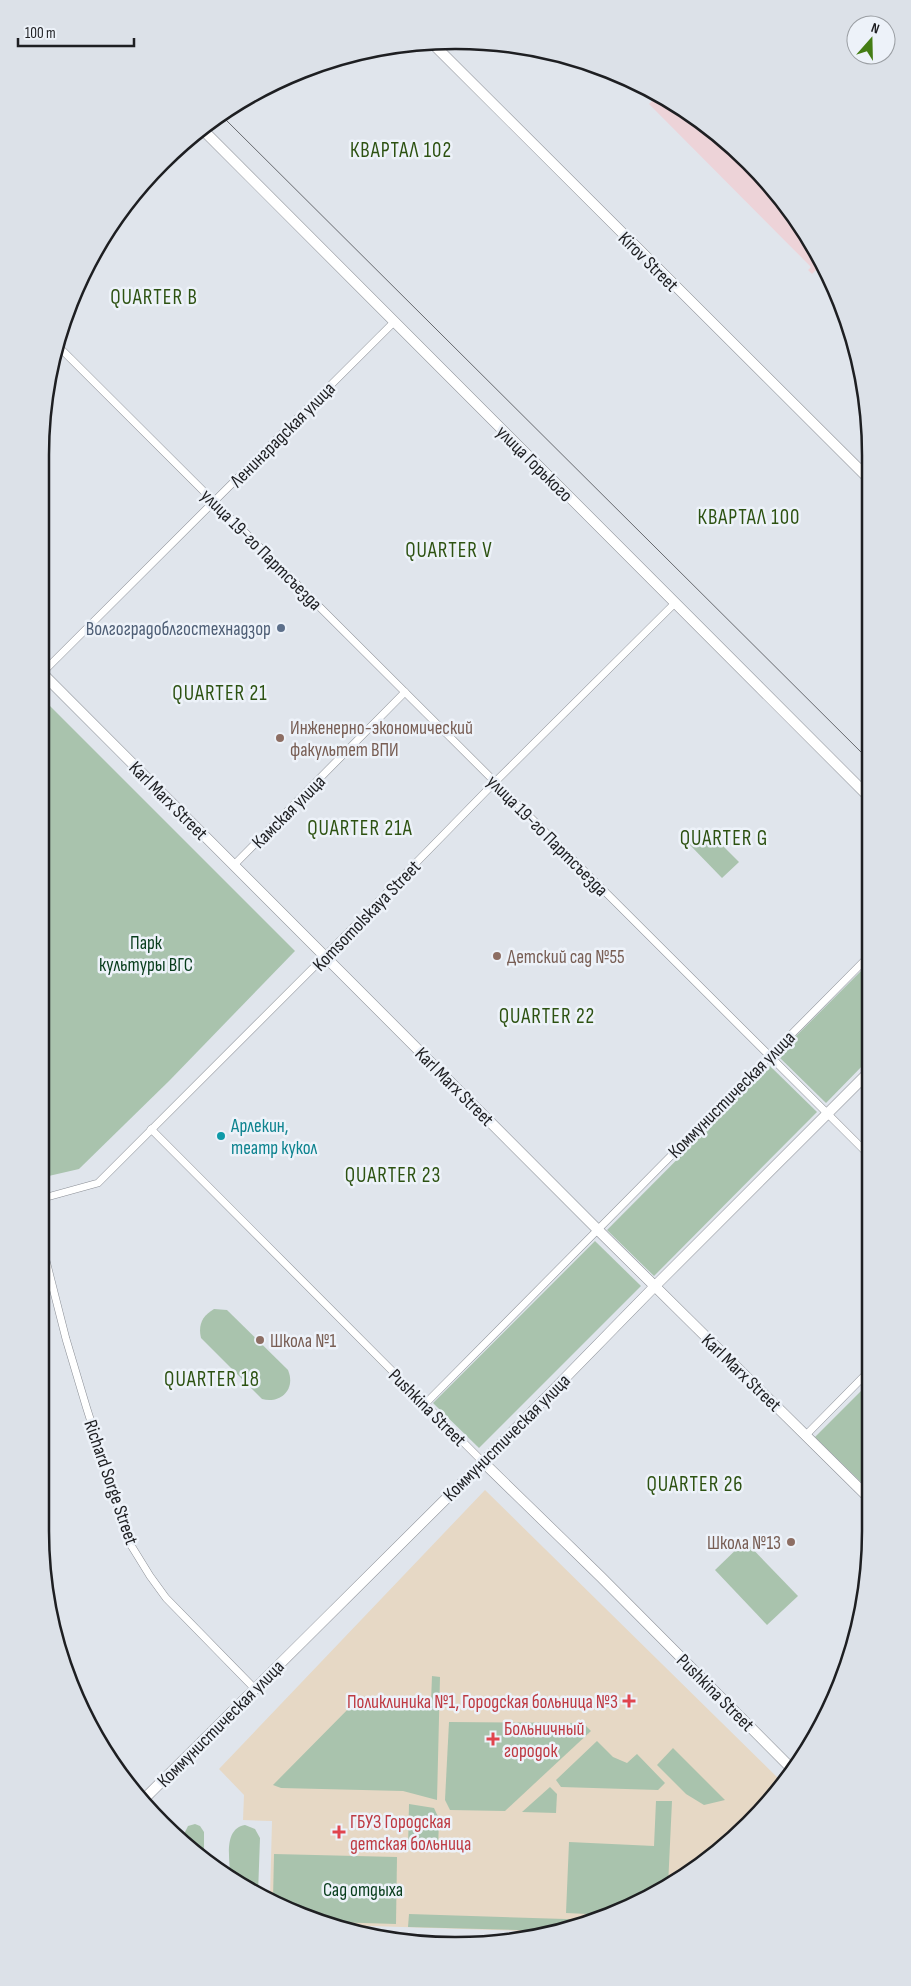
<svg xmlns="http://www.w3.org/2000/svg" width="911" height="1986" viewBox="0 0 911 1986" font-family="'Sofia Sans Condensed',sans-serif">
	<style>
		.industrial { fill: #edd3d8 }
		.medical { fill: #e6d8c5 }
		.green { fill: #a9c3ad }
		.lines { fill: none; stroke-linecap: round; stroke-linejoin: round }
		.street-casing { stroke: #8b8f96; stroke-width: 8 }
		.secondary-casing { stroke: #8b8f96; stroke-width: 11 }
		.street { stroke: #fff; stroke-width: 7 }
		.secondary { stroke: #fff; stroke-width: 10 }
		.tram { stroke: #66686d; stroke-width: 1 }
		.service-dot { fill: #5c6f8a; stroke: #edf2f9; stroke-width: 2 }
		.education-dot { fill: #8d6e63; stroke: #edf2f9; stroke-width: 2 }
		.culture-dot { fill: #0f9aa8; stroke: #edf2f9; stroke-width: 2 }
		.health-dot { fill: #e0444e; stroke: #edf2f9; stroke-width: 2 }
		.labels { text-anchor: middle; stroke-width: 5; stroke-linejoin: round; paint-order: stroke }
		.street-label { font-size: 19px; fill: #1e1f22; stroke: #edf2f9 }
		.service-label { font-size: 19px; fill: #4e5e75; stroke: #edf2f9; text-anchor: end }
		.education-label { font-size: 19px; fill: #785e54; stroke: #edf2f9; text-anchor: start }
		.park-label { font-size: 19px; fill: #073c1b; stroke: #edf2f9 }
		.culture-label { font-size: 19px; fill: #0d838f; stroke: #edf2f9; text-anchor: start }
		.health-label { font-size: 19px; fill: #be3a42; stroke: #edf2f9; text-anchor: start }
		.quarter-label { font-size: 21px; letter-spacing: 1px; fill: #2d5212; stroke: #edf2f9 }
		.rim { fill: none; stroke: #1e1f22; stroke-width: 2.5 }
	</style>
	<rect width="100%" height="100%" fill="#e0e5ec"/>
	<polygon class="industrial" points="657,96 708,126 785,202 821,265 812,274 808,270 811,267 649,104"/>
	<polygon class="medical" points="485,1490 782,1782 768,1805 663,1890 589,1924 554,1932 340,1925 270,1899 272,1821 243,1820 244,1795 219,1769"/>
	<g class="green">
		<polygon points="40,696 295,951 169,1081 79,1169 40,1178"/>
		<polygon points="705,828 739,862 722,878 689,844"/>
		<polygon points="869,963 869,1059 826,1103 777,1055"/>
		<polygon points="770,1066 817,1112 654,1276 607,1230"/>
		<polygon points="595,1241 641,1286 479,1448 433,1403"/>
		<path d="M214 1309 227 1310 288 1370C296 1389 281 1404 262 1399L201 1338C198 1325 202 1316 214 1309Z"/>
		<polygon points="871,1381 871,1492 815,1437"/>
		<polygon points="745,1541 798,1596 767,1625 715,1570"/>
		<polygon points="432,1676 440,1677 437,1800 403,1791 281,1788 273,1785 358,1699 431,1702"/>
		<polygon points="449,1722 583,1723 591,1731 505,1811 450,1810 445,1800"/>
		<polygon points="597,1741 613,1757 627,1763 637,1754 665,1783 658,1790 561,1787 556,1780"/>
		<polygon points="673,1748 725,1800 704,1805 686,1794 657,1765"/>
		<polygon points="550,1787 557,1794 556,1813 522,1812"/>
		<polygon points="656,1801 672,1801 668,1886 663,1890 609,1915 566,1913 569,1842 654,1846"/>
		<polygon points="409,1804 434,1808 439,1819 438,1850 408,1849"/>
		<polygon points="195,1824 200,1826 204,1832 204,1854 185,1839 185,1832 188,1826"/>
		<path d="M245 1825 255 1829 260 1838 258 1894 248 1890 230 1876C230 1859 223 1829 245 1825Z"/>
		<polygon points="274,1854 397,1857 396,1924 331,1922 273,1900"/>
		<polygon points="409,1914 598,1920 589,1924 558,1931 408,1927"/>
	</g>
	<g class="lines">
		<g class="street-casing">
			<g id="street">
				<polyline points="57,345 870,1156"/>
				<polyline points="42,673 394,322"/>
				<polyline points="234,865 405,692"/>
				<polyline points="151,1129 483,1462"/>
				<polyline points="40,1199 98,1183 325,956 495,782 675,603"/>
				<polyline points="40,1237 66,1339 86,1406 129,1542 150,1576 166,1598 255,1689"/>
				<polyline points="425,1404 869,956"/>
				<polyline points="806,1435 870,1370"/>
			</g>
		</g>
		<g class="secondary-casing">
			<g id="secondary">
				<polyline points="431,42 868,478"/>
				<polyline points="202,129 869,797"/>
				<polyline points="40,671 597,1229 871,1500"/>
				<polyline points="483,1462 601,1577 791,1768"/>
				<polyline points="141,1802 483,1462 655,1286 870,1071"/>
			</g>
		</g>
		<use href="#street" class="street"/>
		<use href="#secondary" class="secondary"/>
		<polyline class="tram" points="220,114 869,760"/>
	</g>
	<circle class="service-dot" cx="281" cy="628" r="5"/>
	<g class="education-dot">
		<circle cx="280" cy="738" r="5"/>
		<circle cx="497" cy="956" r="5"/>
		<circle cx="260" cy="1340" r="5"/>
		<circle cx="791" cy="1542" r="5"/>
	</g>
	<circle class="culture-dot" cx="221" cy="1136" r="5"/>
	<g class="health-dot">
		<path d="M626.5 1693.5h5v5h5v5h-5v5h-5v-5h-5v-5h5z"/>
		<path d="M490.5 1731.5h5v5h5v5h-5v5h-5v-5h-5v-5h5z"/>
		<path d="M336.5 1824.5h5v5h5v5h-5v5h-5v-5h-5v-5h5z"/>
	</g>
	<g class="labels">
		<g class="street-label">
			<text transform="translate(649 261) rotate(45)" y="7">Kirov Street</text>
			<text transform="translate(282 434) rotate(-45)" y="7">Ленинградская улица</text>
			<text transform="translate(535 463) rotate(45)" y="7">улица Горького</text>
			<text transform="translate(262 549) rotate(45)" y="7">улица 19-го Партсъезда</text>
			<text transform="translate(169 800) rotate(45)" y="7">Karl Marx Street</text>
			<text transform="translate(288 811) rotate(-45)" y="7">Камская улица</text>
			<text transform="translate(548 835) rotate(45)" y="7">улица 19-го Партсъезда</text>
			<text transform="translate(366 915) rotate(-46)" y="7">Komsomolskaya Street</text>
			<text transform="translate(455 1086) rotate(45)" y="7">Karl Marx Street</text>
			<text transform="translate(731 1094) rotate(-45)" y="7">Коммунистическая улица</text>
			<text transform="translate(742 1372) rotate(44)" y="7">Karl Marx Street</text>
			<text transform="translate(428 1407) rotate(45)" y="7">Pushkina Street</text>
			<text transform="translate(506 1437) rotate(-45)" y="7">Коммунистическая улица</text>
			<text transform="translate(112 1482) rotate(71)" y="7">Richard Sorge Street</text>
			<text transform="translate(716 1692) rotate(45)" y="7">Pushkina Street</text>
			<text transform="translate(220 1723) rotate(-45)" y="7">Коммунистическая улица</text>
		</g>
		<g class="service-label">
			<text x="271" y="635">Волгоградоблгостехнадзор</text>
		</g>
		<g class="education-label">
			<text x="290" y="734">Инженерно-экономический<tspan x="290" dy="22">факультет ВПИ</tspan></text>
			<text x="507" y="963">Детский сад №55</text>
			<text x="270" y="1347">Школа №1</text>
			<text x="781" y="1549" text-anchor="end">Школа №13</text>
		</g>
		<g class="park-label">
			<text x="146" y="949">Парк<tspan x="146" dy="22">культуры ВГС</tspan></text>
			<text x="363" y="1896">Сад отдыха</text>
		</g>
		<g class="culture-label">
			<text x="231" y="1132">Арлекин,<tspan x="231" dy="22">театр кукол</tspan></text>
		</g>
		<g class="health-label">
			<text x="618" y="1708" text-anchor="end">Поликлиника №1, Городская больница №3</text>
			<text x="504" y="1735">Больничный<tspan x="504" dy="22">городок</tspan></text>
			<text x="350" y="1828">ГБУЗ Городская<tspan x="350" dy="22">детская больница</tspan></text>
		</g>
		<g class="quarter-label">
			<text x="401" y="157">КВАРТАЛ 102</text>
			<text x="154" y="304">QUARTER B</text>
			<text x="749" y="524">КВАРТАЛ 100</text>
			<text x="449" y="557">QUARTER V</text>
			<text x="220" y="700">QUARTER 21</text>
			<text x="360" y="835">QUARTER 21A</text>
			<text x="724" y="845">QUARTER G</text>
			<text x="547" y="1023">QUARTER 22</text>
			<text x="393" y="1182">QUARTER 23</text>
			<text x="212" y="1386">QUARTER 18</text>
			<text x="695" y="1491">QUARTER 26</text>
		</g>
	</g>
	<path d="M0 0H911V1986H0ZM455 49H456A406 406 0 0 1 862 455V1531A406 406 0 0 1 456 1937H455A406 406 0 0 1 49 1531V455A406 406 0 0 1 455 49Z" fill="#dce1e8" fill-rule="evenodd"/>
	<path class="rim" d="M455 49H456A406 406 0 0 1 862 455V1531A406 406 0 0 1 456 1937H455A406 406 0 0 1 49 1531V455A406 406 0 0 1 455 49Z"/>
	<g transform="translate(871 40) rotate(20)"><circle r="24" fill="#edf2f9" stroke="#9a9ea3"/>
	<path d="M0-4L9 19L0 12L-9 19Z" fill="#447d14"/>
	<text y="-8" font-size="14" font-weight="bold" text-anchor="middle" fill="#1e1f22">N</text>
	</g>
	<path d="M18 38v8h116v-8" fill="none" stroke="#1e1f22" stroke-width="2.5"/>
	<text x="25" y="38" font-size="15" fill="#1e1f22" stroke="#edf2f9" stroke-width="4" paint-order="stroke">100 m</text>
</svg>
